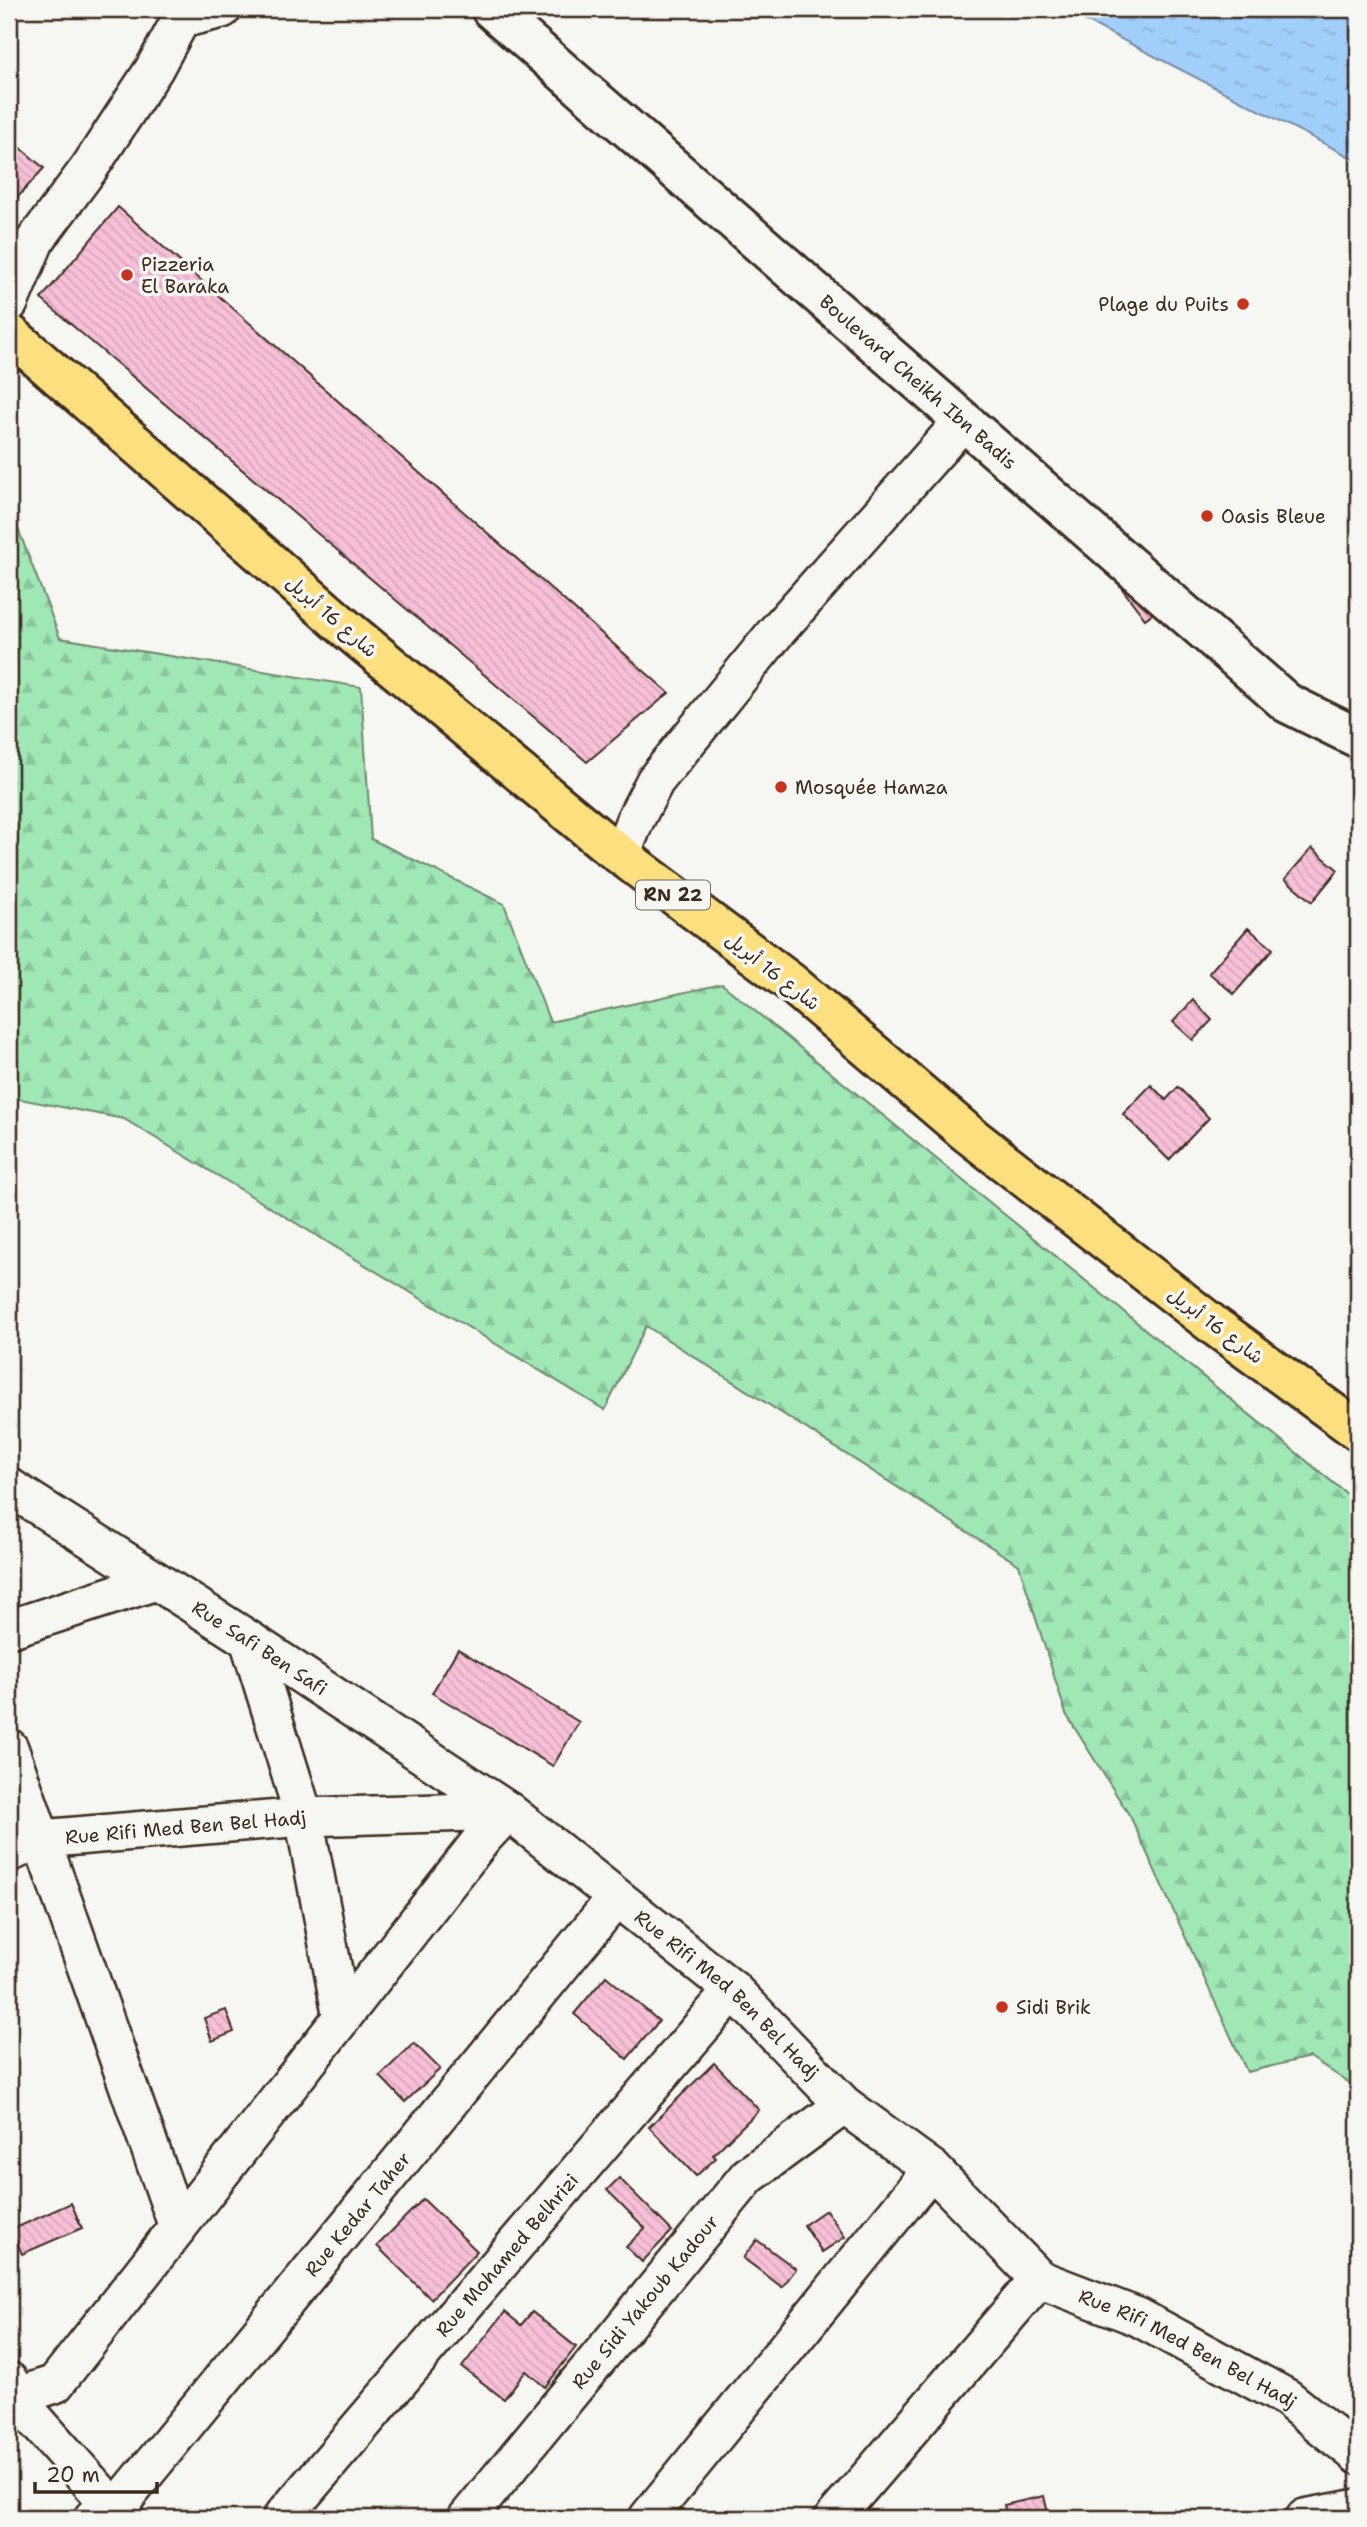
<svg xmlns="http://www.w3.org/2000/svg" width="1367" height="2527" viewBox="0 0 1367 2527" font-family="'Shantell Sans','Playpen Sans Arabic',sans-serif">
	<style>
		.forest { fill: url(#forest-firs); stroke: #6d886a; stroke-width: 2 }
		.water { fill: url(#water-ripples); stroke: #788ca3; stroke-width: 2 }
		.building { fill: url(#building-back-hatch); stroke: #3b2a1e; stroke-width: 2 }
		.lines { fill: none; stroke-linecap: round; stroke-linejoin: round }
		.minor-casing { stroke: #3b2a1e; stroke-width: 42 }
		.tertiary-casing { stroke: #3b2a1e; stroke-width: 44 }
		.primary-casing { stroke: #3b2a1e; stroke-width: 44 }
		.minor { stroke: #f6f6f2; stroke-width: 37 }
		.tertiary { stroke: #f6f6f2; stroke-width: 38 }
		.primary { stroke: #fce080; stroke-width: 38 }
		.poi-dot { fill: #c8321e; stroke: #f6f6f2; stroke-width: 2.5 }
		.labels { text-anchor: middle; stroke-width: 7; stroke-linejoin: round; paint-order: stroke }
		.shield { fill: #f6f6f2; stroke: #73675e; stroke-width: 2 }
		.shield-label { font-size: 18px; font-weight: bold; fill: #3b2a1e }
		.poi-label { font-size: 19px; fill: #3b2a1e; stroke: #f6f6f2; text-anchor: start }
		.street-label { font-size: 19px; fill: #3b2a1e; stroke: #f6f6f2 }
	</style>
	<defs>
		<pattern id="forest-firs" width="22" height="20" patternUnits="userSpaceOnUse" patternTransform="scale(1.75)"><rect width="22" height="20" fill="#9fe7b5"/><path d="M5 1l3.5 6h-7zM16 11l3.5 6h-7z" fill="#8ac69b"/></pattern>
		<pattern id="water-ripples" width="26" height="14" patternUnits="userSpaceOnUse" patternTransform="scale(1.75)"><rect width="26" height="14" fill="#a1cefb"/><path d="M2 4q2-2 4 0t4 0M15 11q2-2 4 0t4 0" fill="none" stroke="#8cb1d7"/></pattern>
		<pattern id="building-back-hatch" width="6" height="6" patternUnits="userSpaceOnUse" patternTransform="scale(1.75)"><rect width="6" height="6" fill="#f8c0d8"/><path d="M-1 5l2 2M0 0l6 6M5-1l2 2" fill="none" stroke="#d6a5b9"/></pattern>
	</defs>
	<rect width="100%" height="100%" fill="#f6f6f2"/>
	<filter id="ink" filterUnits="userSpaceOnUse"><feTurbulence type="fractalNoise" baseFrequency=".0143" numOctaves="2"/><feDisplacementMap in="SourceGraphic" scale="14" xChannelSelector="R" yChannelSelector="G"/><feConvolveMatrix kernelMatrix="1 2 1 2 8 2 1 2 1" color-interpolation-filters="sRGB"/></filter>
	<g filter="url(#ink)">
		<polygon class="forest" points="9,525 17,526 60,638 361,687 371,839 504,904 550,1022 722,984 1358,1503 1358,2089 1310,2057 1247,2072 1131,1818 1066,1714 1019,1565 646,1326 605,1410 124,1119 9,1097"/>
		<polygon class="water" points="1063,9 1358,9 1358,161"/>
		<g class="building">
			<polygon points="9,138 44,168 9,207"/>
			<polygon points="118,207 669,693 587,762 41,299"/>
			<polygon points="1108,570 1165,604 1145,619"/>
			<polygon points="1312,848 1338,870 1312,902 1285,879"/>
			<polygon points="1248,928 1273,949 1234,994 1209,973"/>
			<polygon points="1193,1000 1212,1020 1193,1040 1173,1022"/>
			<polygon points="1151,1085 1166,1100 1178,1087 1209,1118 1169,1160 1123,1114"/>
			<polygon points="458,1649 579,1722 553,1766 432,1693"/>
			<polygon points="606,1976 659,2021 627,2059 574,2014"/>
			<polygon points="226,2010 234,2032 212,2041 204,2018"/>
			<polygon points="414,2043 440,2069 405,2102 380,2076"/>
			<polygon points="714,2063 759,2110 713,2155 716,2158 696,2176 649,2127"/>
			<polygon points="619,2178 672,2231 642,2262 626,2247 645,2228 607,2190"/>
			<polygon points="423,2199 477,2251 431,2299 377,2246"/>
			<polygon points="71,2203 82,2228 22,2254 11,2230"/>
			<polygon points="826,2210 845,2237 822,2252 804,2225"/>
			<polygon points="757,2240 796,2269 782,2287 743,2258"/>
			<polygon points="505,2312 521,2325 532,2312 576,2347 545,2387 526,2371 504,2399 462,2367"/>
			<polygon points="1044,2496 1048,2513 1025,2518 1007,2518 1004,2505"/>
		</g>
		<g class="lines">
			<g class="minor-casing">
				<g id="minor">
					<polyline points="181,19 222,9"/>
					<polyline points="9,303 35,241 90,167 154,69 181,19 184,9"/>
					<polyline points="621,855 635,820 655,781 776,632 963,421"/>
					<path id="s1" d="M9 1487 249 1640 508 1811 482 1839 55 2384 9 2399"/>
					<polyline points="9,1629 156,1581"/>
					<polyline points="249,1640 304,1817 342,2018"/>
					<polyline points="9,1748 178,2227"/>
					<path id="s2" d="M9 1853 41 1839 193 1826 304 1817 508 1811 733 1990 844 2105 932 2169 1039 2279 1138 2317 1287 2398 1358 2455"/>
					<polyline points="9,2381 15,2397 115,2510 125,2518"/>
					<path id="s3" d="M93 2518 115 2510 616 1898"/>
					<path id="s4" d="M282 2518 733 1990"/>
					<path id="s5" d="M467 2518 748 2176 844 2105"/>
					<polyline points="648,2518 932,2169"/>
					<polyline points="834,2518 1039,2279"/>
					<polyline points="1305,2518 1358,2508"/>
				</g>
			</g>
			<g class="tertiary-casing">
				<g id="tertiary">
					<path id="s6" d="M491 9 1287 703 1358 738"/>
				</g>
			</g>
			<g class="primary-casing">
				<polyline id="primary" points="9,333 342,625 606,844 790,982 967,1133 1216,1327 1358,1431"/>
			</g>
			<use href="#minor" class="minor"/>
			<use href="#tertiary" class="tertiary"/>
			<use href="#primary" class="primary"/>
		</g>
	</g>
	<g class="poi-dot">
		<circle cx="127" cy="275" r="7"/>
		<circle cx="1243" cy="304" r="7"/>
		<circle cx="1207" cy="516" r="7"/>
		<circle cx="781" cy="787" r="7"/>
		<circle cx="1002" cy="2007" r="7"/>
	</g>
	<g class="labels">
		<rect class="shield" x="636" y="880.5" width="74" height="29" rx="5"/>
		<g class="shield-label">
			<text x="673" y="901">RN 22</text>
		</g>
		<g class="poi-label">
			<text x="141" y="271">Pizzeria<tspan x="141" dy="22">El Baraka</tspan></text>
			<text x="1229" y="311" text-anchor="end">Plage du Puits</text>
			<text x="1221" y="523">Oasis Bleue</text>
			<text x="795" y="794">Mosquée Hamza</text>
			<text x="1016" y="2014">Sidi Brik</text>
		</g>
		<g class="street-label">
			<text dy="7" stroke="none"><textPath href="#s6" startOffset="567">Boulevard Cheikh Ibn Badis</textPath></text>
			<text transform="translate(332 616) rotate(41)" y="7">شارع 16 أبريل</text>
			<text transform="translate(773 971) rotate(38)" y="7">شارع 16 أبريل</text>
			<text transform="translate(1216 1325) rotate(37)" y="7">شارع 16 أبريل</text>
			<text dy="7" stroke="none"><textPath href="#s1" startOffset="298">Rue Safi Ben Safi</textPath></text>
			<text dy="7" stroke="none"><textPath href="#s2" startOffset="180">Rue Rifi Med Ben Bel Hadj</textPath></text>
			<text dy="7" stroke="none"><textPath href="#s2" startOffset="789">Rue Rifi Med Ben Bel Hadj</textPath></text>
			<text dy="7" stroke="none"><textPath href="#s3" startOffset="406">Rue Kedar Taher</textPath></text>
			<text dy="7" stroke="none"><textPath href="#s4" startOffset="346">Rue Mohamed Belhrizi</textPath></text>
			<text dy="7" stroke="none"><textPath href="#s5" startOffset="280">Rue Sidi Yakoub Kadour</textPath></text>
			<text dy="7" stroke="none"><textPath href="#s2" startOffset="1377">Rue Rifi Med Ben Bel Hadj</textPath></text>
		</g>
	</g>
	<rect width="1367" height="2527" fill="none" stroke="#f6f6f2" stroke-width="35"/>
	<rect x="18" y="18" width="1332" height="2492" fill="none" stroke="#3b2a1e" stroke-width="2.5" filter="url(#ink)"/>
	<path d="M35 2482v10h122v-10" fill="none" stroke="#3b2a1e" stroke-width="3.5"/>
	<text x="46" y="2482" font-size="21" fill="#3b2a1e" stroke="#f6f6f2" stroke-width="5" paint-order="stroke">20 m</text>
</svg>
